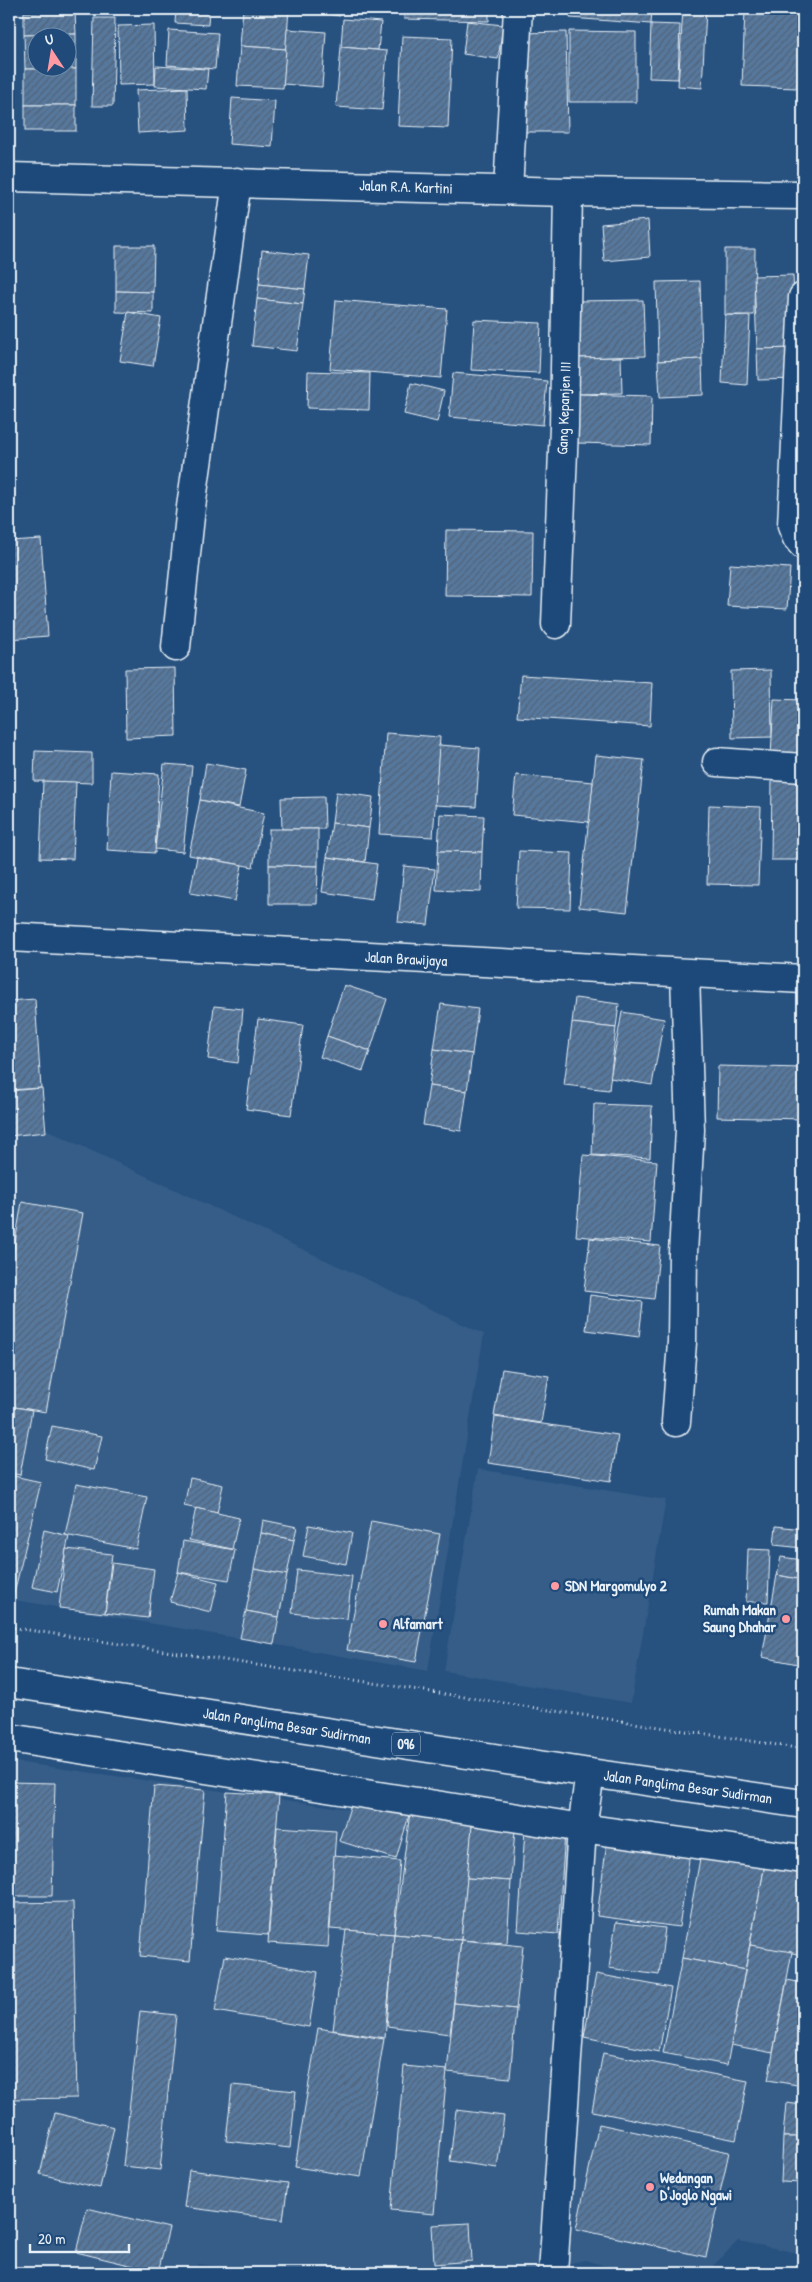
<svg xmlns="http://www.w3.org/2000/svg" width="812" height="2282" viewBox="0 0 812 2282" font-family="'Patrick Hand',sans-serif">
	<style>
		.built { fill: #355d88 }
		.building { fill: url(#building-hatch); stroke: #e8f1f8; fill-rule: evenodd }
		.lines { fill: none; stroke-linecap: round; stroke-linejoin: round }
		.minor-casing { stroke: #e8f1f8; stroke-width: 31 }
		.major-casing { stroke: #e8f1f8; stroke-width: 31 }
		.path { stroke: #e8f1f8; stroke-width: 3; stroke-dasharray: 1 4; stroke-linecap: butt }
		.minor { stroke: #1f4a7a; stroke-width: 28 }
		.major { stroke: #1f4a7a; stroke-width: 28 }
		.poi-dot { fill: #ff9aa2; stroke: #1f4a7a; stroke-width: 2 }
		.labels { text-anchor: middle; stroke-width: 5; stroke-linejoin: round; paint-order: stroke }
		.shield { fill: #1f4a7a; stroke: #acbfd2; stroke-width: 1 }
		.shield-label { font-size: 14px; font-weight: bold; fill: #e8f1f8 }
		.street-label { font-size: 15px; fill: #e8f1f8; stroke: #1f4a7a }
		.poi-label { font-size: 15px; font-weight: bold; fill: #e8f1f8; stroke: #1f4a7a; text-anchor: start }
	</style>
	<defs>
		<pattern id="building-hatch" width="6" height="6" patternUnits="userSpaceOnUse" patternTransform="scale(1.25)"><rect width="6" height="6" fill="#57789d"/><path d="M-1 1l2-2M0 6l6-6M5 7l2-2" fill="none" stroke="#4f6278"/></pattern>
	</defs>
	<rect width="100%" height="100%" fill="#27517f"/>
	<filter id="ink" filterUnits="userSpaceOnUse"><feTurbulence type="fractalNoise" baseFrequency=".02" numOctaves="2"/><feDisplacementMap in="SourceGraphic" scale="10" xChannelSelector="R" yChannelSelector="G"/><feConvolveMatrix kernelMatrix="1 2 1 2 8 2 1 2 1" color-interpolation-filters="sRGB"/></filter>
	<g filter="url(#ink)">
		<g class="built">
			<polygon points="9,1112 484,1334 428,1671 9,1599"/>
			<polygon points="478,1469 666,1500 631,1703 444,1671"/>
			<polygon points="9,1761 803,1873 803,2254 738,2241 706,2273 630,2273 585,2260 526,2273 270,2273 199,2264 191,2273 9,2273"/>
		</g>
		<g class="building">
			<polygon points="176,9 209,9 208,25 175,23"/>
			<polygon points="243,9 289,9 286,49 240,46"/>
			<polygon points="297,9 341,9 340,16 297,10"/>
			<polygon points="404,9 489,9 489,21 404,19"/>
			<polygon points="571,9 652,9 651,24 570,18"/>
			<polygon points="683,9 706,9 702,88 678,86"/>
			<polygon points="745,9 800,10 797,88 742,86"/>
			<polygon points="75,11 76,34 24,35 24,12"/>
			<polygon points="94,18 115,18 113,106 92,106"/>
			<polygon points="343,19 381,22 378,50 341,47"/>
			<polygon points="467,21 503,25 498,59 463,54"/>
			<polygon points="651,24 680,25 678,79 649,78"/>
			<polygon points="154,25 155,84 119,85 118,26"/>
			<polygon points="287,29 326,32 322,87 283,84"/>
			<polygon points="169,30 218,33 215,69 167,65"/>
			<polygon points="569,31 636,32 636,102 569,102"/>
			<polygon points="566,32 568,132 523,132 521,33"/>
			<path d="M76 34V69H25L24 35ZM38 38H68V68H38Z"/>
			<polygon points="402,36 452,38 448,128 398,126"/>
			<polygon points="240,46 286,49 283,88 237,86"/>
			<polygon points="341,47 387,51 382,110 336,107"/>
			<polygon points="156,66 208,69 206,89 155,86"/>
			<rect x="25" y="69" width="51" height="36"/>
			<polygon points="187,88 188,130 138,133 136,90"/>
			<polygon points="232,98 275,101 272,147 229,144"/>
			<rect x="25" y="105" width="51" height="26"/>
			<polygon points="648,220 650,257 604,261 601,224"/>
			<polygon points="116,246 154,246 153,292 116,291"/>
			<polygon points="725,249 755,249 754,315 725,315"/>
			<polygon points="262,250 309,255 305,289 259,284"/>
			<polygon points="793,275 796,348 757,349 754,276"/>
			<polygon points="700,281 702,359 658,361 656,282"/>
			<polygon points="259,284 305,289 303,304 257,299"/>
			<polygon points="116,291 153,292 153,313 116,312"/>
			<polygon points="257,299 303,304 297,351 252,346"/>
			<polygon points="336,300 447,309 441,378 330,369"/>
			<polygon points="643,300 645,356 578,358 576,301"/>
			<polygon points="128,312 161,318 153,366 120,361"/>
			<polygon points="725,315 750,316 747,385 722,383"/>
			<polygon points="474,320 541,323 539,373 471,370"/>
			<polygon points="796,348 797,379 758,380 757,349"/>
			<polygon points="621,357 622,393 579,394 578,358"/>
			<polygon points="702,359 703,395 660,397 658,361"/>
			<polygon points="308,371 370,373 369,410 307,408"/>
			<polygon points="453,373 547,381 543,425 449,417"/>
			<polygon points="411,383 444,391 437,422 404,414"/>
			<polygon points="579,394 652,396 651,445 577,443"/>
			<polygon points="446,530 533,531 532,597 445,596"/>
			<polygon points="41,539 48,636 9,639 9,541"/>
			<polygon points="730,564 790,568 787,609 727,606"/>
			<polygon points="175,668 176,736 126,738 125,669"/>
			<polygon points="771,670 772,737 732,738 731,671"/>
			<polygon points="521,675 652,683 650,726 517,717"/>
			<polygon points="774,699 803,700 803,758 771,756"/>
			<polygon points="386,733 440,737 433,837 379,834"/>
			<polygon points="439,745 480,748 476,807 435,805"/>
			<polygon points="35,751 92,753 92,783 34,781"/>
			<polygon points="596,755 644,760 627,912 579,907"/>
			<polygon points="206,763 246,770 239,807 200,800"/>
			<polygon points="164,764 192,766 183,852 155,849"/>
			<polygon points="111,771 159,774 155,853 107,850"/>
			<polygon points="516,775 593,782 589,822 512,815"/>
			<polygon points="772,779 803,779 803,860 771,860"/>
			<polygon points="43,781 76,782 73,859 40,858"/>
			<polygon points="336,792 373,797 369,828 332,823"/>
			<polygon points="324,797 325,829 282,829 281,798"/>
			<polygon points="200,800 264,813 253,867 189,855"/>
			<polygon points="709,805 761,807 758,885 707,884"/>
			<polygon points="440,814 484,816 482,852 438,851"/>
			<polygon points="332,823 369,828 365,862 327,857"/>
			<polygon points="269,829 318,829 318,866 269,865"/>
			<polygon points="438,851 482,852 481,892 436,890"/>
			<polygon points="519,851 572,853 570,909 516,908"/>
			<polygon points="197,857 242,865 235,901 190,893"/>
			<polygon points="327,857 377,864 372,899 322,892"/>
			<polygon points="269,865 318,866 317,904 269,904"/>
			<polygon points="404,866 435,869 428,925 398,922"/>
			<polygon points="344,985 387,999 370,1051 327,1036"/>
			<polygon points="575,998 619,1004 616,1028 572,1023"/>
			<polygon points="35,999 41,1088 9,1090 9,1001"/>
			<polygon points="441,1004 478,1009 472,1054 434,1049"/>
			<polygon points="214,1006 243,1009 238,1063 208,1059"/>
			<polygon points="622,1012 664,1019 652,1085 610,1078"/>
			<polygon points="258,1019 303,1025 291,1115 246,1109"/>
			<polygon points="572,1023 616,1028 609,1090 564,1085"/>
			<polygon points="327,1036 370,1051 363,1071 320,1057"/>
			<polygon points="434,1049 472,1054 467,1091 429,1086"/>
			<polygon points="718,1066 803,1068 803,1119 717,1117"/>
			<polygon points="429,1086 467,1091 461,1131 423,1125"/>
			<polygon points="42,1088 46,1132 9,1136 9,1091"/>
			<polygon points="594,1104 652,1106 650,1158 592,1155"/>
			<polygon points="583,1155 657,1161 651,1242 576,1236"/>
			<polygon points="22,1202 83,1213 46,1412 9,1406 9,1277"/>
			<polygon points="590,1238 660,1246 654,1299 584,1291"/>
			<polygon points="590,1295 643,1302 639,1337 586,1330"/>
			<polygon points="502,1369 549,1376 541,1423 494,1416"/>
			<polygon points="9,1406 32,1410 20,1475 9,1473"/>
			<polygon points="495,1417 618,1435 611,1481 488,1463"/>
			<polygon points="52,1426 102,1436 94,1470 45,1459"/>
			<polygon points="9,1475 41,1482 9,1614"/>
			<polygon points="190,1478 223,1485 217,1513 184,1506"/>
			<polygon points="76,1484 147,1497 136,1549 65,1535"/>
			<polygon points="196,1508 239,1518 232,1549 189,1540"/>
			<polygon points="263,1520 297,1527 294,1540 261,1533"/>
			<polygon points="371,1521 440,1534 416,1662 347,1650"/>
			<polygon points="309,1525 352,1533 346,1564 303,1556"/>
			<polygon points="776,1526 803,1529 803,1548 774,1545"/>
			<polygon points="44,1530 69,1536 57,1592 32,1587"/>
			<polygon points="261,1533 294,1540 287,1575 254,1569"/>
			<polygon points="183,1541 235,1550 229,1580 178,1572"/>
			<polygon points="66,1549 112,1554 105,1613 59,1608"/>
			<polygon points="748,1549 770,1550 768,1602 746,1602"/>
			<polygon points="781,1557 803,1560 803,1580 777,1575"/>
			<polygon points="112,1563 154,1569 148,1618 105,1613"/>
			<polygon points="254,1569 287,1575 279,1617 246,1611"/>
			<polygon points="297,1570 352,1576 347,1619 292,1613"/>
			<polygon points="178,1572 218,1582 211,1612 170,1602"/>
			<polygon points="777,1575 803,1580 803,1665 762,1657"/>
			<polygon points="246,1611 279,1617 274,1644 240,1638"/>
			<polygon points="9,1782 55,1783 52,1896 9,1896"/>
			<polygon points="154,1786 205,1790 190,1961 140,1956"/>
			<polygon points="227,1792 279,1795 268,1935 216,1931"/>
			<polygon points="354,1795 410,1812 396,1859 339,1841"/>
			<polygon points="410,1812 473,1820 461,1940 394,1934"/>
			<polygon points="472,1826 515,1829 511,1881 467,1878"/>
			<polygon points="277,1827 336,1831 328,1947 268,1943"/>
			<polygon points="525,1830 565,1833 558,1934 518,1931"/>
			<polygon points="607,1842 690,1853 679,1927 597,1916"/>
			<polygon points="701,1853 765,1864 745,1970 682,1958"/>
			<polygon points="334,1855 400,1861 394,1934 330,1929"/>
			<polygon points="765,1864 803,1871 803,1955 750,1945"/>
			<polygon points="467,1878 511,1881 507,1943 461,1940"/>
			<polygon points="73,1902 77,2098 9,2099 9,1903"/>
			<polygon points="616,1922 665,1928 659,1975 609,1968"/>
			<polygon points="346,1930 394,1934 385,2038 333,2030"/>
			<polygon points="394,1934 461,1940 450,2034 387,2026"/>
			<polygon points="461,1940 523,1946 516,2009 454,2003"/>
			<polygon points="750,1945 792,1952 773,2053 731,2045"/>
			<polygon points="225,1956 318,1972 309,2027 215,2011"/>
			<polygon points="682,1958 745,1970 727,2065 663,2053"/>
			<polygon points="596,1974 671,1988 659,2052 584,2037"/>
			<polygon points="787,1980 803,1983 803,2086 768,2080"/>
			<polygon points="454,2003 516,2009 510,2078 447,2072"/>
			<polygon points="140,2011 176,2015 160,2170 123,2166"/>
			<polygon points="318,2028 384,2039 361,2177 295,2167"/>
			<polygon points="603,2053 748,2081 736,2140 592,2111"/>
			<polygon points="404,2066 447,2070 434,2214 391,2210"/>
			<polygon points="232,2085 296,2091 290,2148 226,2141"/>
			<polygon points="786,2103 803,2105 803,2137 783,2137"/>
			<polygon points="456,2110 504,2116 497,2168 450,2161"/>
			<polygon points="55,2113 114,2127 100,2188 40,2174"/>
			<polygon points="599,2124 729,2152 706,2257 576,2229"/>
			<polygon points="783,2137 803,2137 803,2183 781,2182"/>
			<polygon points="189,2170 288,2183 283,2220 184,2207"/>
			<polygon points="87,2208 169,2228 158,2272 76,2252"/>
			<polygon points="470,2223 472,2261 434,2264 432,2225"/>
		</g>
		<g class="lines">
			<g class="minor-casing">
				<g id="minor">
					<polyline points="9,177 568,192 803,195"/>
					<polyline points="508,190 518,9"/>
					<polyline points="803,297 792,526 797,538 803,545"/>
					<polyline points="556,624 564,427 568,192"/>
					<polyline points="176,647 191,507 237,182"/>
					<polyline points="717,762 803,768"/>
					<polyline points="9,937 803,979"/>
					<polyline points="676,1422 682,1342 683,1253 690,1130 685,974"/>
					<polyline points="9,1738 582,1828 803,1859"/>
					<polyline points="553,2273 582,1828 590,1773"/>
				</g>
			</g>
			<g class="major-casing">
				<polyline id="major" points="9,1683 590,1773 803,1804"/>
			</g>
			<polyline class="path" points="9,1627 803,1749"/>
			<use href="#minor" class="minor"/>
			<use href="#major" class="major"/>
		</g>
	</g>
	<g class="poi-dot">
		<circle cx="555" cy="1586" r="5"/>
		<circle cx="786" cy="1619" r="5"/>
		<circle cx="383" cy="1624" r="5"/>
		<circle cx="650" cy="2187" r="5"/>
	</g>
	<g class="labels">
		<rect class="shield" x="392" y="1732.5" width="28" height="23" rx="4"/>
		<g class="shield-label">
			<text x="406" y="1749">096</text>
		</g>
		<g class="street-label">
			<text transform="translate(406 187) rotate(2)" y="5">Jalan R.A. Kartini</text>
			<text transform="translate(564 408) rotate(-88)" y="5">Gang Kepanjen III</text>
			<text transform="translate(406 959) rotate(3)" y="5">Jalan Brawijaya</text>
			<text transform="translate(287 1726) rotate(9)" y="5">Jalan Panglima Besar Sudirman</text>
			<text transform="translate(688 1787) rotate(8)" y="5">Jalan Panglima Besar Sudirman</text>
		</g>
		<g class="poi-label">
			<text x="565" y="1591">SDN Margomulyo 2</text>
			<text x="776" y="1615" text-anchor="end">Rumah Makan<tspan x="776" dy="17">Saung Dhahar</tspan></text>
			<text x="393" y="1629">Alfamart</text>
			<text x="660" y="2183">Wedangan<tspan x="660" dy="17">D'Joglo Ngawi</tspan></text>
		</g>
	</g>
	<rect width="812" height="2282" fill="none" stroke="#1f4a7a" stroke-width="30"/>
	<rect x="15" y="15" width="782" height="2252" fill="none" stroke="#e8f1f8" stroke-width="2" filter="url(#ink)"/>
	<g transform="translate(52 52) rotate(348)"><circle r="24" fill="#1f4a7a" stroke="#6f8dac"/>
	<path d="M0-4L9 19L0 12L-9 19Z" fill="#ff9aa2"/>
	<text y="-8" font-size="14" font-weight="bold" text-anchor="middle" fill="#e8f1f8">U</text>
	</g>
	<path d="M30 2244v8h99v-8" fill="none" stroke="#e8f1f8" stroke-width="2.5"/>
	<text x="38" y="2244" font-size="15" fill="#e8f1f8" stroke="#1f4a7a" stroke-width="4" paint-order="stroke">20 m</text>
</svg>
